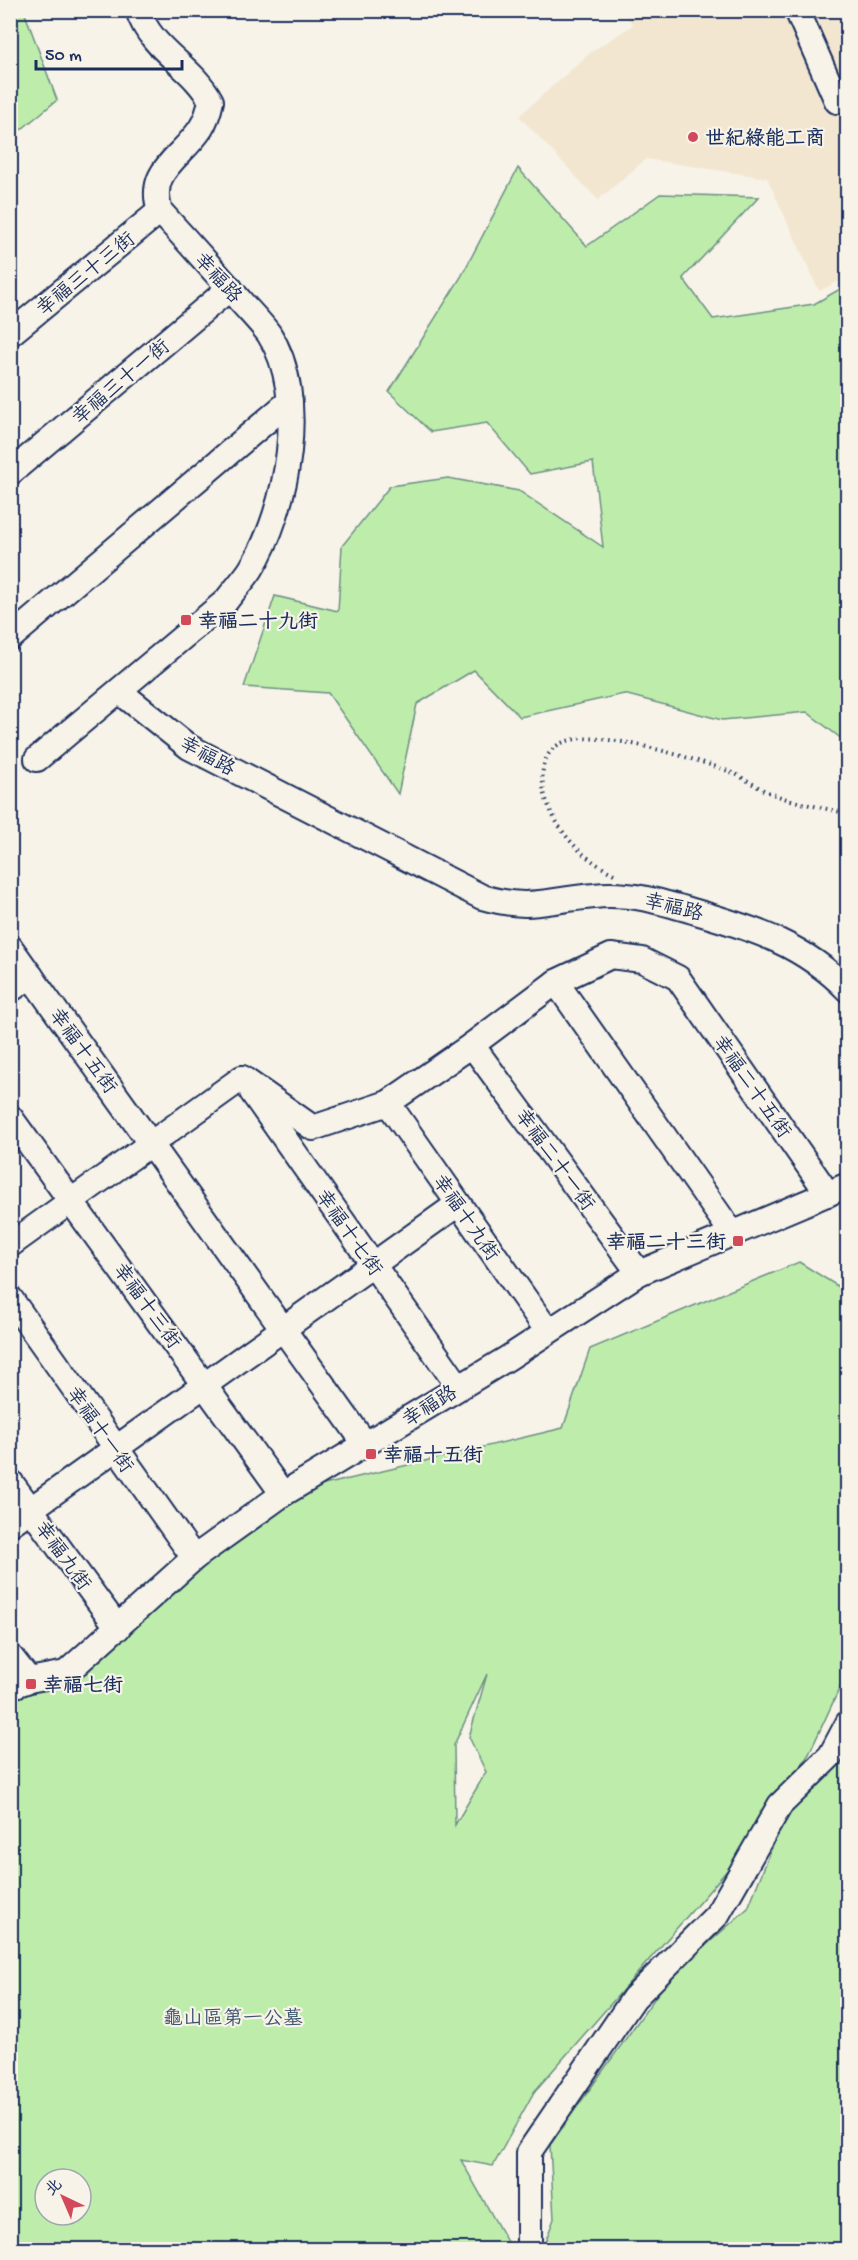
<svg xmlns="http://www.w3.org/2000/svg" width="858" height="2260" viewBox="0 0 858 2260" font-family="'Gochi Hand','LXGW WenKai TC',sans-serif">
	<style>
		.built { fill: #f3e6d1 }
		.green { fill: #beedab; stroke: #6c8e84; stroke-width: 1.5; fill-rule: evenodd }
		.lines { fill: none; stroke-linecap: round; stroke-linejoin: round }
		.minor-casing { stroke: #1b2f5e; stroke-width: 28 }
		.path { stroke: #1b2f5e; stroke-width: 4; stroke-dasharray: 1.5 4.5; stroke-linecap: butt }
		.minor { stroke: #f7f3e8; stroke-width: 24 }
		.poi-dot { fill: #d1495b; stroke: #f7f3e8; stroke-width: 2 }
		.labels { text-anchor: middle; stroke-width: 4.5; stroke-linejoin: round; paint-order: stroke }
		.poi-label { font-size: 20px; font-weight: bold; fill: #1b2f5e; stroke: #f7f3e8; text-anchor: start }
		.street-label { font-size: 20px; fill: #1b2f5e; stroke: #f7f3e8 }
		.park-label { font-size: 20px; fill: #3c556d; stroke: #f7f3e8 }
	</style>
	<rect width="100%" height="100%" fill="#f7f3e8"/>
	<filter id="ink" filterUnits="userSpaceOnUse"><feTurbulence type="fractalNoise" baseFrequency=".0167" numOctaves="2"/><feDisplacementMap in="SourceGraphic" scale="12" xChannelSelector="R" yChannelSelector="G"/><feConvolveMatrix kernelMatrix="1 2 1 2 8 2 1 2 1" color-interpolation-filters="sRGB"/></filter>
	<g filter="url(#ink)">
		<polygon class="built" points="624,11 847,11 847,277 819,291 767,178 646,159 598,200 519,116 591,52 633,25"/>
		<g class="green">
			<polygon points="11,10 24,11 57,100 11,138"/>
			<polygon points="518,168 587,246 660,194 759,197 683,278 713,319 814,304 847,285 847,743 807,712 722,720 624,694 520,717 474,670 417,704 398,794 328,693 244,687 275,596 338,611 342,546 390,486 448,478 519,491 603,547 593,462 530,474 487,423 431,432 389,392 461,277"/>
			<path d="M799 1262 847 1292V1672L809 1754 730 1867 534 2092 493 2166 461 2160 511 2249 11 2250V1695L30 1687 303 1490 563 1428 590 1349ZM487 1674 469 1737 486 1772 455 1825 454 1745ZM45 2179H81V2215H45Z"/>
			<polygon points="847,1753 847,2249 542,2250 554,2219 550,2145 669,1978 748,1908 785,1815"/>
		</g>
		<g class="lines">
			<g class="minor-casing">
				<g id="minor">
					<polyline points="797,10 837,101"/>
					<polyline points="10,334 160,211"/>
					<polyline points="10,473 230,288"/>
					<polyline points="10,638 290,401"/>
					<path d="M119 691 189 747 482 897C531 911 546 900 594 896 629 892 662 902 696 912 755 929 804 945 848 990"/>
					<path d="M37 759 226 601C234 590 244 580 251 569 288 509 309 396 269 334 261 323 251 313 242 303 215 271 187 241 160 211 146 170 182 158 201 128 206 120 209 111 211 101 192 65 151 51 138 10"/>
					<polyline points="10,947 366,1445"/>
					<polyline points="556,982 732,1233"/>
					<polyline points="10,990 31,976"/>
					<polyline points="472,1045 639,1273"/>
					<polyline points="242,1078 313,1128 388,1103 472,1045 556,982 611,956 642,960 678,978 828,1194"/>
					<polyline points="252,1092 459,1387"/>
					<polyline points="388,1103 547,1330"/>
					<polyline points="10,1117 283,1494"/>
					<polyline points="10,1245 242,1078"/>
					<polyline points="10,1298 194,1558"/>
					<polyline points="10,1481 118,1628"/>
					<polyline points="10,1524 458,1204"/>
					<polyline points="10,1656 29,1680"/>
					<polyline points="10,1687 29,1680 66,1673 194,1558 283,1494 508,1358 639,1273 848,1185"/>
					<polyline points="527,2250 529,2243 529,2152 634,1998 717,1915 780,1805 831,1755 848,1723"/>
				</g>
			</g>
			<path class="path" d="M614 874C582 858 560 835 547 802 539 780 539 749 567 741 602 730 692 758 728 771 742 776 754 786 768 792 793 803 822 807 848 814"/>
			<use href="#minor" class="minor"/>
		</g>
	</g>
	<g class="poi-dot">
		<circle cx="693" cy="137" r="6"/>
		<rect x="180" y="614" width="12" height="12" rx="3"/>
		<rect x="732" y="1235" width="12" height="12" rx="3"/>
		<rect x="365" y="1448" width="12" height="12" rx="3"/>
		<rect x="25" y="1678" width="12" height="12" rx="3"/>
	</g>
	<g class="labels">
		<g class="poi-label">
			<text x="705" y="144">世紀綠能工商</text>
			<text x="198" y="627">幸福二十九街</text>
			<text x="726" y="1248" text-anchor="end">幸福二十三街</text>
			<text x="383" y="1461">幸福十五街</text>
			<text x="43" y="1691">幸福七街</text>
		</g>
		<g class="street-label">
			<text transform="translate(85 273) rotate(-39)" y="7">幸福三十三街</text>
			<text transform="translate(219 277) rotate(48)" y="7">幸福路</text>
			<text transform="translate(120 381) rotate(-40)" y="7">幸福三十一街</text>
			<text transform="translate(208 755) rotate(29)" y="7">幸福路</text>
			<text transform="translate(674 906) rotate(14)" y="7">幸福路</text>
			<text transform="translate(84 1050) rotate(54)" y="7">幸福十五街</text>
			<text transform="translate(753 1086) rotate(55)" y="7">幸福二十五街</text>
			<text transform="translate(556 1159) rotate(54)" y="7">幸福二十一街</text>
			<text transform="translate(467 1217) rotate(55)" y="7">幸福十九街</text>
			<text transform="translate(350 1232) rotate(55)" y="7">幸福十七街</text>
			<text transform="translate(148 1305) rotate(54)" y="7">幸福十三街</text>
			<text transform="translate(429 1405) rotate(-32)" y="7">幸福路</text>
			<text transform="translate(101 1429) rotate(55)" y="7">幸福十一街</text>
			<text transform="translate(64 1555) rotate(54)" y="7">幸福九街</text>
		</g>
		<g class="park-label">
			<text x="233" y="2024">龜山區第一公墓</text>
		</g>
	</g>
	<rect width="858" height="2260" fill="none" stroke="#f7f3e8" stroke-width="36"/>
	<rect x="18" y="18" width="822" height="2224" fill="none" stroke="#1b2f5e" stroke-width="2" filter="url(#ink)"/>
	<g transform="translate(63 2197) rotate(316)"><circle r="28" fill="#f7f3e8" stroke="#9fa5b1" stroke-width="1.5"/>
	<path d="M0-4.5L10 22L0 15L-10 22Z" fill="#d1495b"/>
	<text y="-9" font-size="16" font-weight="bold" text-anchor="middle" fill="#1b2f5e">北</text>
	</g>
	<path d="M36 60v9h146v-9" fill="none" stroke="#1b2f5e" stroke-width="3"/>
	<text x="45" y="60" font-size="18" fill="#1b2f5e" stroke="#f7f3e8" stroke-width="4.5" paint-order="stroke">50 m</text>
</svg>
